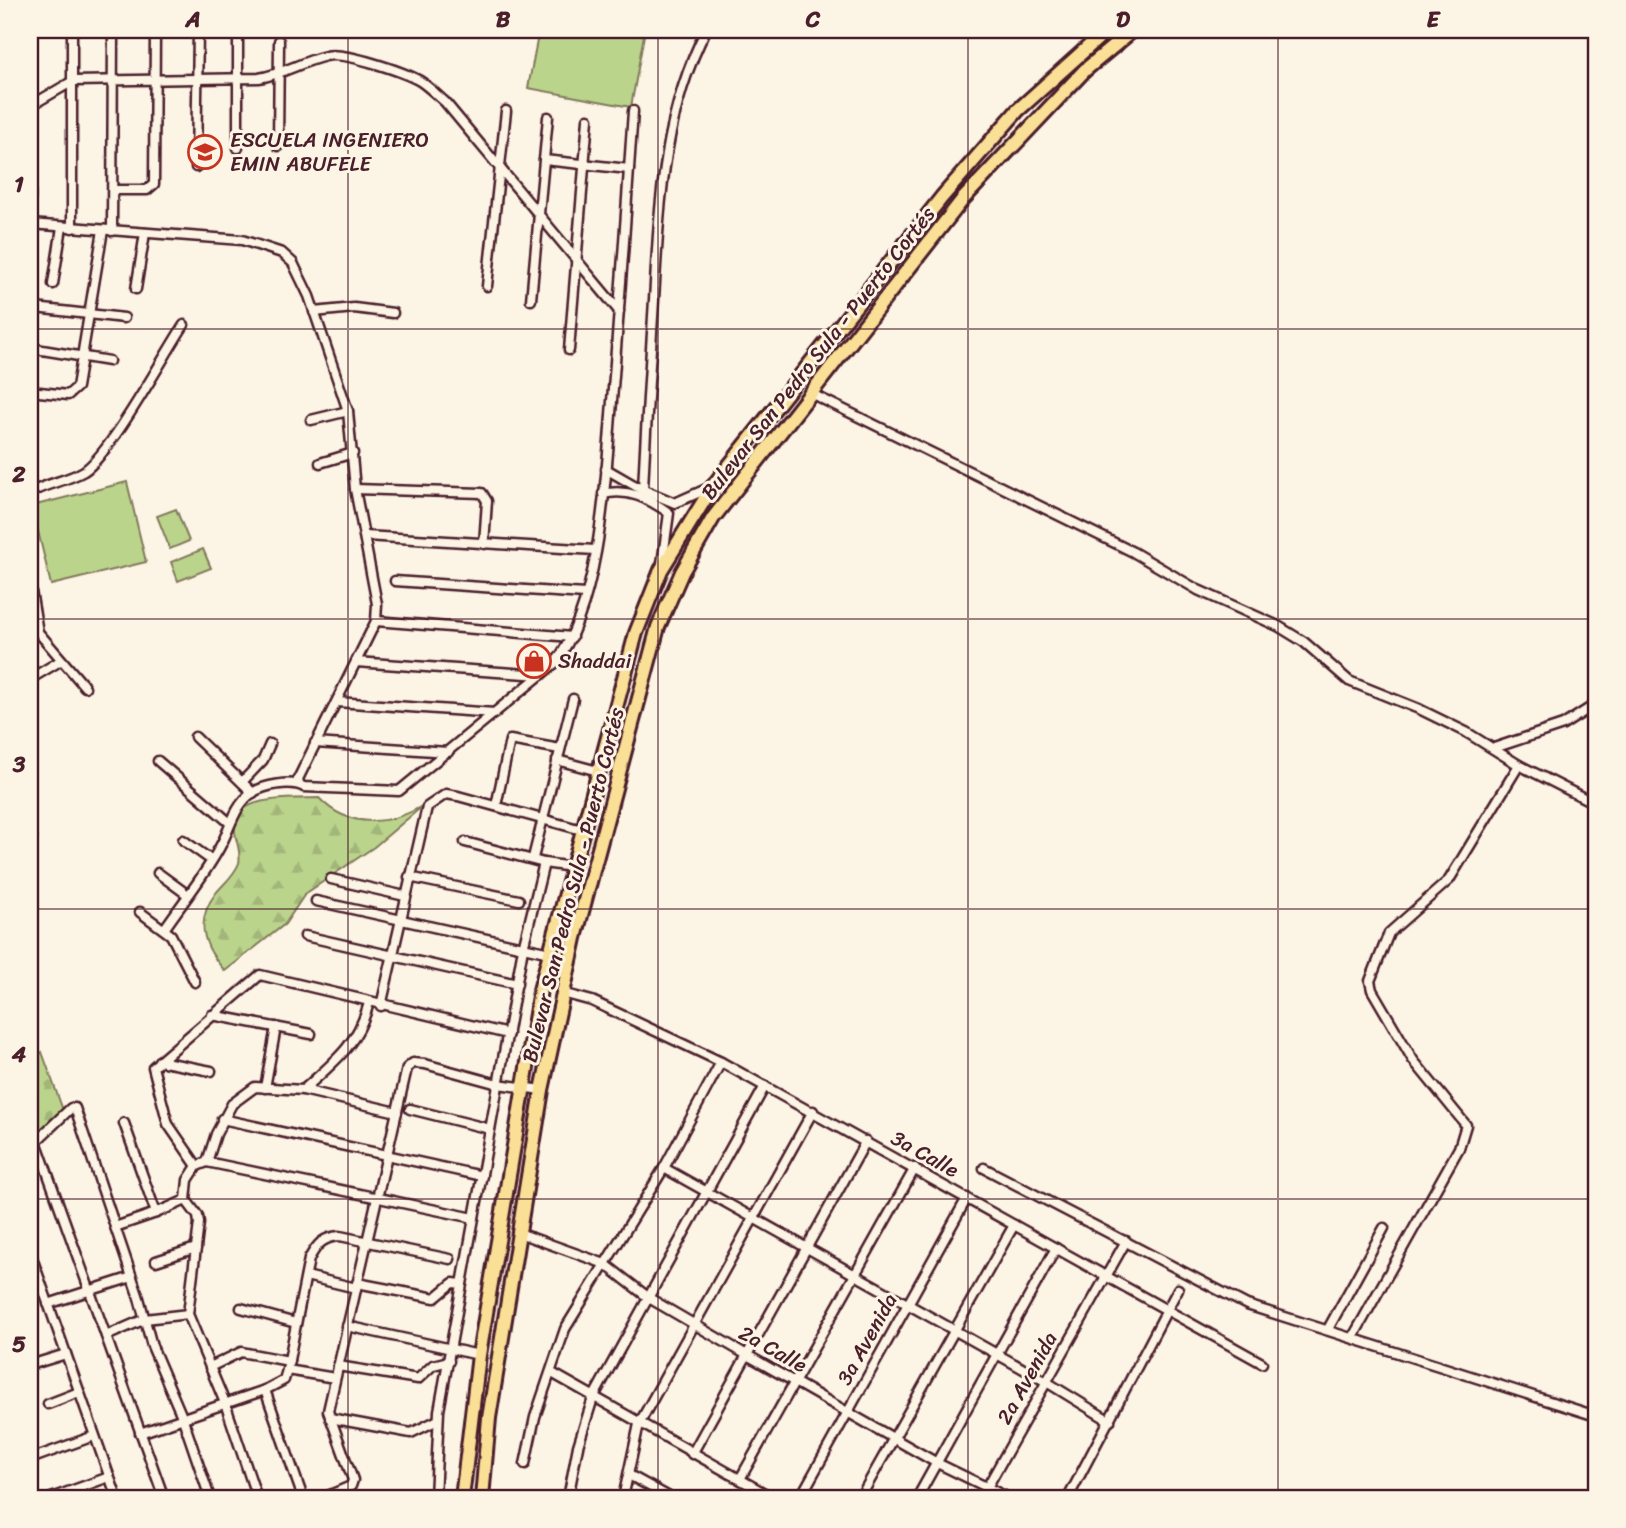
<svg xmlns="http://www.w3.org/2000/svg" width="1626" height="1528" viewBox="0 0 1626 1528" font-family="Sriracha,sans-serif">
	<style>
		.green { fill: #bbd48c; stroke: #827a5c; stroke-width: 2 }
		.forest { fill: url(#forest-firs); stroke: #827a5c; stroke-width: 2 }
		.cemetery { fill: url(#cemetery-stones); stroke: #827a5c; stroke-width: 2 }
		.lines { fill: none; stroke-linecap: round; stroke-linejoin: round }
		.minor-casing { stroke: #4a1f2b; stroke-width: 13 }
		.highway-casing { stroke: #4a1f2b; stroke-width: 18 }
		.minor { stroke: #fcf5e5; stroke-width: 8 }
		.highway { stroke: #fadf96; stroke-width: 12 }
		.grid { fill: none; stroke: #4a1f2b; stroke-width: 2; stroke-opacity: 0.55 }
		.labels { text-anchor: middle; stroke-width: 6; stroke-linejoin: round; paint-order: stroke }
		.poi-label { font-size: 21px; fill: #4a1f2b; stroke: #fcf5e5; text-anchor: start }
		.street-label { font-size: 21px; fill: #4a1f2b; stroke: #fcf5e5 }
		.neatline { fill: none; stroke: #4a1f2b; stroke-width: 2.5 }
		.grid-label { font-size: 23px; text-anchor: middle; font-weight: bold; fill: #4a1f2b }
	</style>
	<defs>
		<pattern id="forest-firs" width="22" height="20" patternUnits="userSpaceOnUse" patternTransform="scale(1.75)"><rect width="22" height="20" fill="#bbd48c"/><path d="M5 1l3.5 6h-7zM16 11l3.5 6h-7z" fill="#a2b679"/></pattern>
		<pattern id="cemetery-stones" width="16" height="16" patternUnits="userSpaceOnUse" patternTransform="scale(1.75)"><rect width="16" height="16" fill="#bbd48c"/><path d="M2 7V4a2 2 0 0 1 4 0v3zM10 15v-3a2 2 0 0 1 4 0v3z" fill="#a2b679"/></pattern>
	</defs>
	<rect width="100%" height="100%" fill="#fcf5e5"/>
	<filter id="ink" filterUnits="userSpaceOnUse"><feTurbulence type="fractalNoise" baseFrequency=".0143" numOctaves="2"/><feDisplacementMap in="SourceGraphic" scale="14" xChannelSelector="R" yChannelSelector="G"/><feConvolveMatrix kernelMatrix="1 2 1 2 8 2 1 2 1" color-interpolation-filters="sRGB"/></filter>
	<g filter="url(#ink)">
		<g class="green">
			<polygon points="539,30 613,30 644,35 631,107 528,88"/>
			<polygon points="127,482 146,562 51,585 32,506"/>
			<polygon points="176,509 189,541 170,549 157,516"/>
			<polygon points="203,549 211,568 178,581 171,562"/>
		</g>
		<path class="forest" d="M319 798C348 829 391 826 425 804L374 847 305 894 285 924 225 971C203 947 194 921 216 893 224 883 234 876 239 863 242 849 233 838 235 824 237 794 297 799 319 798Z"/>
		<polygon class="cemetery" points="42,1052 64,1113 30,1142 30,1062"/>
		<g class="lines">
			<g class="minor-casing">
				<g id="minor">
					<polyline points="30,77 30,199"/>
					<path d="M30 106 73 81 259 78C283 74 303 61 326 56 344 51 404 72 420 81 429 87 437 95 445 102L619 311"/>
					<polyline points="278,146 279,41"/>
					<polyline points="238,148 238,30"/>
					<polyline points="544,160 629,169"/>
					<polyline points="196,167 198,30"/>
					<polyline points="113,190 147,190 154,184 155,30"/>
					<polyline points="30,224 242,240 282,253 293,263 309,296 348,411 355,489 377,604 376,621 298,779 299,784"/>
					<polyline points="72,228 72,30"/>
					<polyline points="112,231 113,30"/>
					<polyline points="53,284 62,227"/>
					<polyline points="487,286 506,111"/>
					<polyline points="136,289 145,233"/>
					<polyline points="531,300 548,117"/>
					<polyline points="35,308 124,318"/>
					<polyline points="314,312 354,308 393,313"/>
					<polyline points="30,348 109,361"/>
					<polyline points="569,350 588,119"/>
					<polyline points="30,391 68,395 77,387 103,230"/>
					<polyline points="810,393 1133,552 1198,590 1278,626 1304,642 1349,681 1419,709 1466,732 1519,765"/>
					<polyline points="311,420 348,411"/>
					<polyline points="320,463 353,453"/>
					<polyline points="606,469 639,488 675,503 711,487"/>
					<polyline points="355,489 482,493 487,501 484,544"/>
					<path d="M643 490C646 421 651 352 655 283 660 195 665 110 706 30"/>
					<path d="M30 493C47 483 67 481 84 471 111 453 163 357 184 325"/>
					<path d="M603 494C628 488 648 498 669 513L662 564"/>
					<polyline points="365,536 595,550"/>
					<polyline points="395,581 585,594"/>
					<polyline points="30,585 38,632 85,687"/>
					<polyline points="376,621 572,637"/>
					<polyline points="356,662 541,675"/>
					<polyline points="30,679 60,661"/>
					<polyline points="337,702 495,713"/>
					<polyline points="195,737 253,793"/>
					<polyline points="315,743 448,752"/>
					<polyline points="1494,748 1563,725 1596,704"/>
					<polyline points="557,760 598,771"/>
					<polyline points="158,761 230,823"/>
					<polyline points="242,782 263,760 270,744"/>
					<polyline points="496,806 510,740 560,749"/>
					<polyline points="30,838 32,838"/>
					<polyline points="183,840 211,860"/>
					<polyline points="465,842 544,863 572,867"/>
					<polyline points="533,858 573,699"/>
					<polyline points="158,873 188,895"/>
					<polyline points="409,877 519,900"/>
					<polyline points="331,879 405,896"/>
					<polyline points="316,901 550,953"/>
					<polyline points="140,912 171,935 195,982"/>
					<path d="M165 928C184 900 207 873 222 843 231 826 235 805 252 793 264 785 291 780 304 787L399 791 554 664C604 604 607 454 614 376 621 288 627 199 633 111"/>
					<polyline points="305,936 517,984"/>
					<polyline points="562,993 592,1001 721,1062 1262,1363"/>
					<polyline points="381,1006 427,807 446,794 458,796 582,830"/>
					<polyline points="212,1015 311,1034"/>
					<polyline points="159,1061 211,1071"/>
					<polyline points="265,1088 276,1027"/>
					<polyline points="303,1090 397,1112"/>
					<polyline points="410,1109 490,1129"/>
					<polyline points="222,1119 482,1176"/>
					<polyline points="36,1141 164,1498"/>
					<polyline points="30,1147 71,1108 75,1108 139,1298 152,1346 183,1419 210,1498"/>
					<polyline points="207,1162 474,1218"/>
					<polyline points="197,1166 168,1124 153,1067 260,975 508,1034"/>
					<polyline points="664,1168 1045,1381 1110,1421"/>
					<polyline points="984,1168 1247,1305 1596,1416"/>
					<polyline points="156,1213 186,1200"/>
					<polyline points="115,1227 156,1213 124,1123"/>
					<polyline points="519,1233 605,1264 649,1298 747,1355 937,1463 1009,1498"/>
					<polyline points="30,1252 117,1498"/>
					<polyline points="156,1261 196,1248"/>
					<polyline points="306,1276 356,1288"/>
					<polyline points="357,1283 435,1298 453,1283 462,1284"/>
					<polyline points="48,1304 132,1277"/>
					<polyline points="241,1308 296,1323"/>
					<polyline points="347,1326 479,1355"/>
					<polyline points="1328,1329 1384,1228"/>
					<polyline points="106,1336 145,1319 188,1314"/>
					<polyline points="1353,1337 1459,1148 1466,1125 1413,1060 1372,990 1370,981 1389,933 1449,880 1519,765 1596,804"/>
					<polyline points="30,1365 66,1354"/>
					<polyline points="338,1366 418,1379 433,1365 449,1361"/>
					<polyline points="210,1367 241,1352 289,1361"/>
					<path d="M287 1370 309 1259C317 1244 323 1237 340 1236L450 1259"/>
					<polyline points="552,1373 773,1498"/>
					<polyline points="265,1390 303,1498"/>
					<polyline points="48,1404 79,1392"/>
					<polyline points="330,1418 411,1433 438,1420"/>
					<polyline points="140,1433 265,1390 284,1380 287,1370 335,1378"/>
					<polyline points="692,1454 866,1141"/>
					<polyline points="33,1458 94,1436"/>
					<polyline points="525,1464 535,1417 565,1329 664,1168 721,1062"/>
					<polyline points="629,1475 671,1498"/>
					<polyline points="740,1479 915,1168"/>
					<polyline points="51,1498 109,1477"/>
					<path d="M257 1498 225 1403 188 1314 199 1223 198 1216 186 1200 188 1180 197 1166 207 1162 216 1134 232 1104 255 1087 303 1090C335 1061 357 1046 369 1003"/>
					<polyline points="323,1498 351,1486 353,1480 328,1411 407,1068 413,1063 425,1064 498,1084 542,1090"/>
					<polyline points="435,1498 439,1411 523,948 544,863"/>
					<polyline points="568,1498 578,1446 593,1398 765,1086"/>
					<polyline points="623,1498 639,1424 813,1111"/>
					<polyline points="800,1498 967,1198"/>
					<polyline points="860,1498 1014,1225"/>
					<polyline points="917,1498 1056,1248"/>
					<polyline points="981,1498 1126,1241"/>
					<polyline points="1068,1498 1178,1289"/>
				</g>
			</g>
			<g class="highway-casing">
				<g id="highway">
					<polyline points="462,1498 479,1355 540,990 636,633 661,570 713,486 942,197 1018,110 1107,30"/>
					<polyline points="482,1498 489,1418 542,1090 575,938 658,627 682,572 713,518 963,199 1085,70 1133,30"/>
				</g>
			</g>
			<use href="#minor" class="minor"/>
			<use href="#highway" class="highway"/>
		</g>
	</g>
	<path class="grid" d="M348 30V1498M658 30V1498M968 30V1498M1278 30V1498M30 329H1596M30 619H1596M30 909H1596M30 1199H1596"/>
	<defs>
		<g id="school-ring" transform="scale(1.75)"><circle r="9.5" fill="#fcf5e5" stroke="#c8321e" stroke-width="1.5"/><path d="M0-5L7-2L0 1L-7-2ZM-4 1L0 2.5L4 1V4Q0 6-4 4Z" fill="#c8321e"/></g>
		<g id="shop-ring" transform="scale(1.75)"><circle r="9.5" fill="#fcf5e5" stroke="#c8321e" stroke-width="1.5"/><path d="M-5-2.5h2.3a2.7 3.5 0 0 1 5.4 0H5L5.5 6h-11ZM-1.5-2.5h3a1.5 2.3 0 0 0-3 0Z" fill="#c8321e"/></g>
	</defs>
	<g fill-rule="evenodd">
		<use href="#school-ring" x="205" y="152"/>
		<use href="#shop-ring" x="534" y="661"/>
	</g>
	<g class="labels">
		<g class="poi-label">
			<text x="230" y="147">ESCUELA INGENIERO<tspan x="230" dy="24">EMIN ABUFELE</tspan></text>
			<text x="558" y="668">Shaddai</text>
		</g>
		<g class="street-label">
			<text transform="translate(818 353) rotate(-52)" y="7">Bulevar San Pedro Sula - Puerto Cortés</text>
			<text transform="translate(573 885) rotate(-76)" y="7">Bulevar San Pedro Sula - Puerto Cortés</text>
			<text transform="translate(925 1154) rotate(29)" y="7">3a Calle</text>
			<text transform="translate(867 1339) rotate(-61)" y="7">3a Avenida</text>
			<text transform="translate(773 1349) rotate(29)" y="7">2a Calle</text>
			<text transform="translate(1027 1378) rotate(-61)" y="7">2a Avenida</text>
		</g>
	</g>
	<rect width="1626" height="1528" fill="none" stroke="#fcf5e5" stroke-width="77"/>
	<rect x="38" y="38" width="1550" height="1452" class="neatline"/>
	<g class="grid-label">
		<text x="193" y="27">A</text>
		<text x="503" y="27">B</text>
		<text x="813" y="27">C</text>
		<text x="1123" y="27">D</text>
		<text x="1433" y="27">E</text>
		<text x="19" y="192">1</text>
		<text x="19" y="482">2</text>
		<text x="19" y="772">3</text>
		<text x="19" y="1062">4</text>
		<text x="19" y="1352">5</text>
	</g>
</svg>
